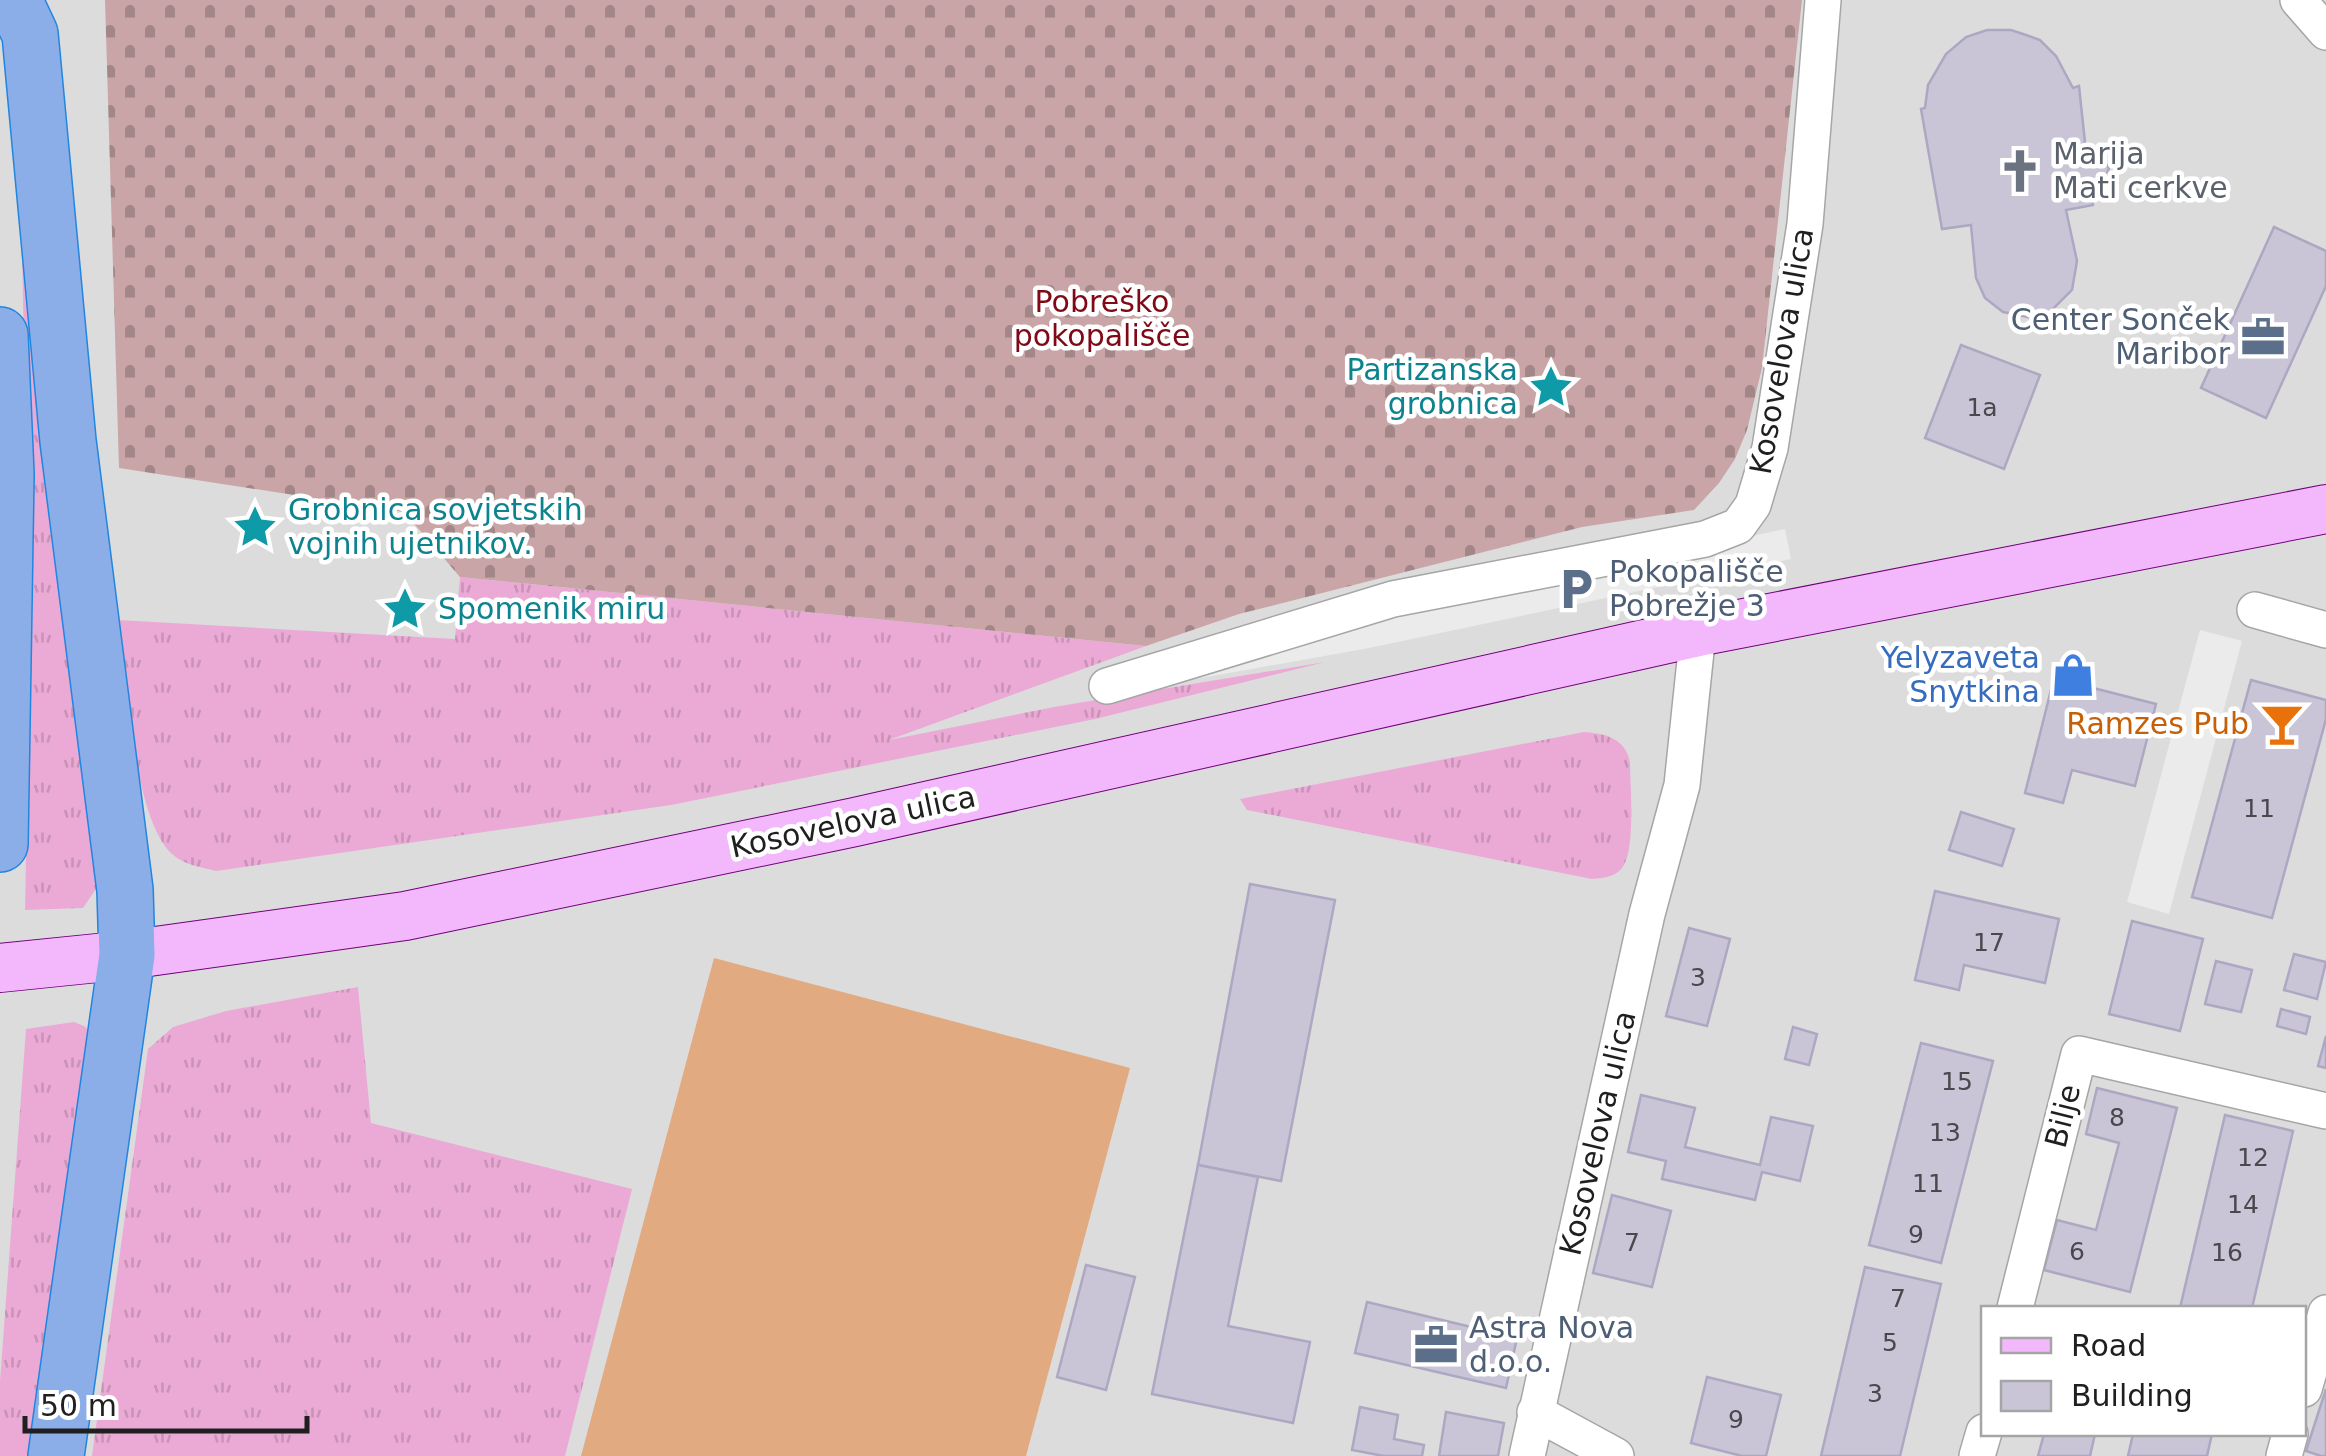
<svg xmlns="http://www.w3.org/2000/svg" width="2326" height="1456" viewBox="0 0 2326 1456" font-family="'DejaVu Sans',sans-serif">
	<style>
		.residential { fill: #dcdcdd; fill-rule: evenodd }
		.grass { fill: url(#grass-tufts) }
		.cemetery { fill: url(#cemetery-stones) }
		.pitch { fill: #e1aa81 }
		.parking { fill: #ebebeb }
		.building { fill: #c9c5d7; stroke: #aea7c2; stroke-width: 2.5 }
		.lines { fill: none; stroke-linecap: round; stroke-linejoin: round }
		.street-casing { stroke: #a6a6a6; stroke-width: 38 }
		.secondary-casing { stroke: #700279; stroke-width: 50 }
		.highway-casing { stroke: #2186df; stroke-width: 58 }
		.street { stroke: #fff; stroke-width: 35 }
		.secondary { stroke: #f2b8fb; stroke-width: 48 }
		.highway { stroke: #8baee9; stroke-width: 55 }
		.labels { text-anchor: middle; stroke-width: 9; stroke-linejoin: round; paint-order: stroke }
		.number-label { font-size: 25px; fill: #4a484d }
		.worship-label { font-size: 30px; fill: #5b616d; stroke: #fff; text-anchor: start }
		.park-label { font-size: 30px; fill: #800916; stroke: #fff }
		.service-label { font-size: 30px; fill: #4e5e75; stroke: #fff; text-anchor: start }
		.street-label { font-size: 30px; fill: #1f1f1f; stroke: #fff }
		.culture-label { font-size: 30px; fill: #0d838f; stroke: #fff; text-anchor: start }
		.shop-label { font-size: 30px; fill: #366cbe; stroke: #fff; text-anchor: end }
		.food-label { font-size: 30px; fill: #c56008; stroke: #fff; text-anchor: end }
	</style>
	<defs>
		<pattern id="grass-tufts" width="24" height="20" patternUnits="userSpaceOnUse" patternTransform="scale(2.5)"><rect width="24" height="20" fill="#ebaad6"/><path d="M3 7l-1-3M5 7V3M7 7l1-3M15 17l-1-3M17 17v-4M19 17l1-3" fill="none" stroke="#c992b7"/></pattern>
		<pattern id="cemetery-stones" width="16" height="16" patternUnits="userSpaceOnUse" patternTransform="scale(2.5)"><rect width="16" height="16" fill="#c9a5a7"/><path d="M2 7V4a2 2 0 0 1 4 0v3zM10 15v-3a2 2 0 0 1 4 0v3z" fill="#a38687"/></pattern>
	</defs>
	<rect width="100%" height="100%" fill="#eae5f0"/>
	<path class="residential" d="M0 0H2326V1456H76L0 1434ZM1984 1308H2304V1434H1984Z"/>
	<g class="grass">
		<polygon points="21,198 100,883 83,908 25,910 30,654"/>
		<path d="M460 577 1146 646 889 740 1054 707 1325 662 1095 719 671 805 216 871C201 867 184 865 172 854 133 819 126 675 118 620L455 639Z"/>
		<path d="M1584 732C1605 733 1626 739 1630 762 1630 786 1636 851 1622 868 1615 877 1603 878 1592 879L1247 810 1240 799Z"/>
		<polygon points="358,987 371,1123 632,1189 565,1456 92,1456 148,1049 173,1027 226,1011"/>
		<polygon points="74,1022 84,1026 99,1039 43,1456 0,1456 0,1381 26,1029"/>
	</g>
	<polygon class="cemetery" points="105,0 1802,0 1762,368 1747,430 1735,459 1719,483 1694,510 1582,527 1239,614 1146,646 460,577 404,512 119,468"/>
	<polygon class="pitch" points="714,958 1130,1068 1026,1456 581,1456"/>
	<g class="parking">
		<polygon points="1785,529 1791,559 1369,648 1145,688 1363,619"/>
		<polygon points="2200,630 2242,641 2169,914 2127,902"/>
	</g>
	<g class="building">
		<polygon points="1987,30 2011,30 2026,35 2040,40 2056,56 2073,88 2079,86 2086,152 2100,154 2109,168 2103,185 2091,191 2093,205 2066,210 2077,261 2072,290 2049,313 2032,318 2003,312 1985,298 1976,278 1971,225 1942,229 1921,109 1925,108 1928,85 1946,54 1966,37"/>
		<polygon points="2274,227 2326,251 2326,286 2266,418 2201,388"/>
		<polygon points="1961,345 2040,375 2004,469 1925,438"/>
		<polygon points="2054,678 2156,704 2135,786 2072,770 2063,803 2025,793"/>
		<polygon points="2251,680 2326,700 2326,719 2272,918 2192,897"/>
		<polygon points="1961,812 2014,829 2002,866 1949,850"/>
		<polygon points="1250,884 1335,900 1281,1181 1198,1165"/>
		<polygon points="1935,891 2059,919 2045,983 1964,965 1959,990 1915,980"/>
		<polygon points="2132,921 2203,939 2180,1031 2109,1014"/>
		<polygon points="1689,928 1730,939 1707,1026 1666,1016"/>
		<polygon points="2294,954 2326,962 2317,999 2284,990"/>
		<polygon points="2216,961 2252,970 2241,1012 2205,1004"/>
		<polygon points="2281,1009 2310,1017 2306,1034 2277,1026"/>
		<polygon points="1793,1027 1817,1034 1809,1065 1785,1059"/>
		<polygon points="2326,1036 2326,1068 2318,1066"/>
		<polygon points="1921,1043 1993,1061 1941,1263 1869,1245"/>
		<polygon points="2097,1088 2177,1108 2130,1292 2044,1270 2057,1220 2096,1230 2119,1143 2086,1134"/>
		<polygon points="1641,1095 1695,1108 1685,1147 1760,1165 1771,1117 1813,1126 1800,1181 1762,1172 1755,1200 1662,1179 1666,1161 1628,1152"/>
		<polygon points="2225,1115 2293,1131 2252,1308 2180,1308"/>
		<polygon points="1198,1165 1258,1177 1228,1326 1310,1342 1293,1423 1152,1394"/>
		<polygon points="1612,1195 1671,1211 1652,1287 1593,1273"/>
		<polygon points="1086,1265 1135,1277 1106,1390 1057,1377"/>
		<polygon points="1865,1267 1941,1284 1900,1456 1821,1456"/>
		<polygon points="1367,1302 1517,1338 1506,1388 1355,1353"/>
		<polygon points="1707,1377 1781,1395 1766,1456 1742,1456 1691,1443"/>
		<polygon points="2326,1389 2326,1456 2321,1456 2306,1451"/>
		<polygon points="1360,1407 1398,1415 1394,1439 1424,1445 1422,1456 1384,1456 1352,1450"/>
		<polygon points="1446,1412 1504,1423 1498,1456 1439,1456"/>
		<polygon points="2044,1434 2095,1434 2090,1456 2038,1456"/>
		<polygon points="2133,1434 2212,1434 2207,1456 2128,1456"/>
	</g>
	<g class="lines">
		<g class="street-casing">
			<g id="street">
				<polyline points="2298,0 2326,32"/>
				<polyline points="2255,610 2326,630"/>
				<polyline points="1107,686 1393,599 1705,539 1738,526 1753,505 1770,448 1805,224 1823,0"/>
				<polyline points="2015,1308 2079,1054 2326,1111"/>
				<polyline points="2304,1389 2326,1313"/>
				<polyline points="1535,1412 1616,1456"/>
				<polyline points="1527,1456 1647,914 1682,785 1698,632"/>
				<polyline points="1977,1456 1984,1432"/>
				<polyline points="2284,1456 2290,1434"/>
			</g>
		</g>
		<g class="secondary-casing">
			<polyline id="secondary" points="0,968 127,955 405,916 855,822 1698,632 2326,509"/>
		</g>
		<g class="highway-casing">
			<g id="highway">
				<polyline points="14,0 30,34 68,441 125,890 127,955 56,1456"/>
				<polyline points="0,335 6,474 0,844"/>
			</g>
		</g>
		<use href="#street" class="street"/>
		<use href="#secondary" class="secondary"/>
		<use href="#highway" class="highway"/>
	</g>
	<defs>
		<g id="church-bare" transform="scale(3.45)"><path d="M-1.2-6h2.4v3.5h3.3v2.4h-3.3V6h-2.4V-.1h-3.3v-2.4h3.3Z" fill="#6b7280" stroke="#fff" stroke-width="2.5" paint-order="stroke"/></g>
		<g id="office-bare" transform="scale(3.45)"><path d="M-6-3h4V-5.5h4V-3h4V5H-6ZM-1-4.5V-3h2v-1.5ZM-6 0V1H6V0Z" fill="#5c6f8a" stroke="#fff" stroke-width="2.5" paint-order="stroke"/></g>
		<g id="sight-bare" transform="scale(3.45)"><path d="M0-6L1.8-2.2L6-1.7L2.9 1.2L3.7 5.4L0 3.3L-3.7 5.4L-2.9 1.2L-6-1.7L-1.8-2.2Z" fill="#0f9aa8" stroke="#fff" stroke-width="2.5" paint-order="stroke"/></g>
		<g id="parking-bare" transform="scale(3.45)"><path d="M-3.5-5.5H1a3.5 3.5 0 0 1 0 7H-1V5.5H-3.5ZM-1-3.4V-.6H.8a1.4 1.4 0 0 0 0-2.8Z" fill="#5c6f8a" stroke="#fff" stroke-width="2.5" paint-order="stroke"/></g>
		<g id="shop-bare" transform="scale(3.45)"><path d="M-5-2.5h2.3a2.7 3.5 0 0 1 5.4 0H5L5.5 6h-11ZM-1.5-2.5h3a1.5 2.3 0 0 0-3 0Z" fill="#3f7fe0" stroke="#fff" stroke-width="2.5" paint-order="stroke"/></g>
		<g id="bar-bare" transform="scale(3.45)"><path d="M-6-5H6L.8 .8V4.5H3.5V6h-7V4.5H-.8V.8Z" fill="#e8710a" stroke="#fff" stroke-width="2.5" paint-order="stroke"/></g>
	</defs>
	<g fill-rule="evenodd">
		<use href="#church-bare" x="2020" y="171"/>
		<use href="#office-bare" x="2263" y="337"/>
		<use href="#sight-bare" x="1551" y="387"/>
		<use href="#sight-bare" x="255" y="527"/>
		<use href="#parking-bare" x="1576" y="589"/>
		<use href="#sight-bare" x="405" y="609"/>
		<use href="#shop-bare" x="2073" y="675"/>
		<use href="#bar-bare" x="2282" y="724"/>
		<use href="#office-bare" x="1436" y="1345"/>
	</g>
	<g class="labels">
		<g class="number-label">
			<text x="1982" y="416">1a</text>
			<text x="2259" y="817">11</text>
			<text x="1989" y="951">17</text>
			<text x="1698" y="986">3</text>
			<text x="1957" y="1090">15</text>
			<text x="2117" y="1126">8</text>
			<text x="1945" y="1141">13</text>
			<text x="2253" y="1166">12</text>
			<text x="1928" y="1192">11</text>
			<text x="2243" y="1213">14</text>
			<text x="1916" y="1243">9</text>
			<text x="1632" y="1251">7</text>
			<text x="2077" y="1260">6</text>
			<text x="2227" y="1261">16</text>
			<text x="1898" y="1307">7</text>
			<text x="1890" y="1351">5</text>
			<text x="1875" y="1402">3</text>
			<text x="1736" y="1428">9</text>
		</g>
		<g class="worship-label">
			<text x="2053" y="164">Marija<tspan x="2053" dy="34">Mati cerkve</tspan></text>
		</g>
		<g class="park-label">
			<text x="1102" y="312">Pobreško<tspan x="1102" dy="34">pokopališče</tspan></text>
		</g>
		<g class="service-label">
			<text x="2230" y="330" text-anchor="end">Center Sonček<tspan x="2230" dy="34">Maribor</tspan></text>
			<text x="1609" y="582">Pokopališče<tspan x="1609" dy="34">Pobrežje 3</tspan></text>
			<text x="1469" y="1338">Astra Nova<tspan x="1469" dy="34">d.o.o.</tspan></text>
		</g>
		<g class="street-label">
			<text transform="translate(1782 351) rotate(-80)" y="10">Kosovelova ulica</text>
			<text transform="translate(853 822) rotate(-12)" y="10">Kosovelova ulica</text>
			<text transform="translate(2063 1116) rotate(-76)" y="10">Bilje</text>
			<text transform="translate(1598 1133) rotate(-77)" y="10">Kosovelova ulica</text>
		</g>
		<g class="culture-label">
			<text x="1518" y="380" text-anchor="end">Partizanska<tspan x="1518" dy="34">grobnica</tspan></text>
			<text x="288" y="520">Grobnica sovjetskih<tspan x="288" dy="34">vojnih ujetnikov.</tspan></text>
			<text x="438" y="619">Spomenik miru</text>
		</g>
		<g class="shop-label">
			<text x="2040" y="668">Yelyzaveta<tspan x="2040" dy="34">Snytkina</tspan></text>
		</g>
		<g class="food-label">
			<text x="2249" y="734">Ramzes Pub</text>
		</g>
	</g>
	<rect x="1981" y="1306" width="325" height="130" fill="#ffffff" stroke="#a5a5a5" stroke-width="2.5"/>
	<rect x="2001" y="1338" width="50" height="15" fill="#f2b8fb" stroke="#a5a5a5" stroke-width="2.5"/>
	<text x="2071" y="1356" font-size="30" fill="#1f1f1f">Road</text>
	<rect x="2001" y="1381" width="50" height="30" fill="#c9c5d7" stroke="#a5a5a5" stroke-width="2.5"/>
	<text x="2071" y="1406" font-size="30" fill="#1f1f1f">Building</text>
	<path d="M25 1416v15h282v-15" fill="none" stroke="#1f1f1f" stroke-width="5"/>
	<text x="40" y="1416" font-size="30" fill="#1f1f1f" stroke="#ffffff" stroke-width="8" paint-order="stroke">50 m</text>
</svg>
